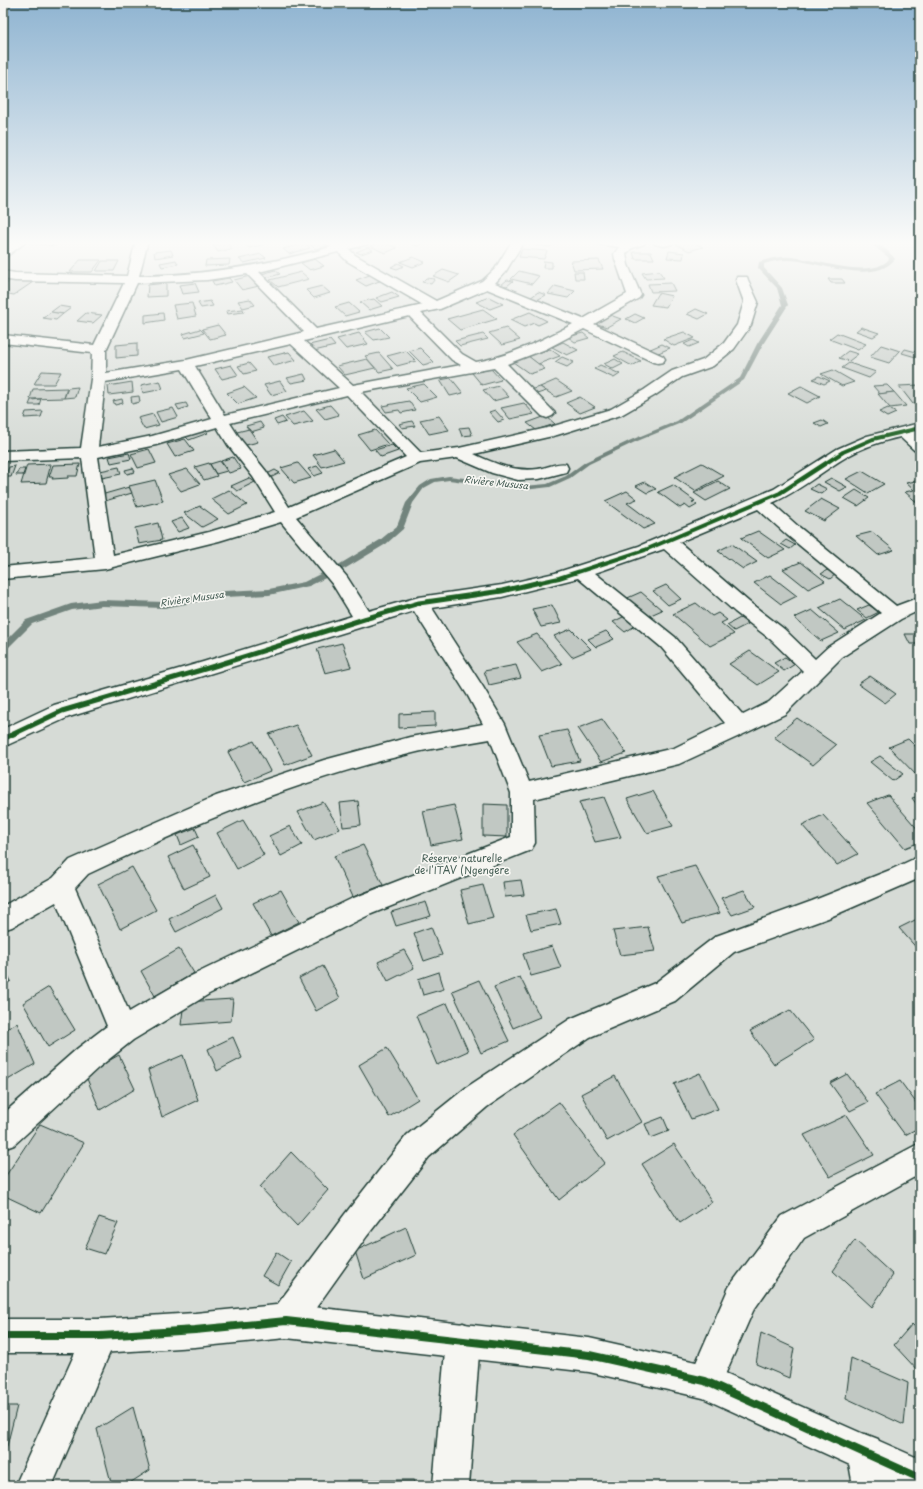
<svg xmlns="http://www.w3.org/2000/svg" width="923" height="1489" viewBox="0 0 923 1489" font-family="'Playpen Sans',sans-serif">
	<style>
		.green { fill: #d6dbd6; stroke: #7a8c85 }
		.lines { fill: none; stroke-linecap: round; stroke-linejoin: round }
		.stream { fill: #72847d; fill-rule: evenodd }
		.building { fill: #c1c8c3; stroke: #1f3d34 }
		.minor-casing { stroke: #1f3d34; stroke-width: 3 }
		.tertiary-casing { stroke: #1f3d34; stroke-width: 3 }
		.minor { fill: #f6f6f2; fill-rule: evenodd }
		.tertiary { fill: #f6f6f2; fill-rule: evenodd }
		.cycleway-far2-casing { stroke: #f6f6f2; stroke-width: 6 }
		.cycleway-far1-casing { stroke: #f6f6f2; stroke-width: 8 }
		.cycleway-casing { stroke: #f6f6f2; stroke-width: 10 }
		.cycleway-far2 { stroke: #1b5e20; stroke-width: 4 }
		.cycleway-far1 { stroke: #1b5e20; stroke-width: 5 }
		.cycleway { stroke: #1b5e20; stroke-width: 8 }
		.labels { text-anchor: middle; stroke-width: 3.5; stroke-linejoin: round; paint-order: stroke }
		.far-water-label { font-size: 9px; font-style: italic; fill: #425a52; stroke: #f6f6f2 }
		.park-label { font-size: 10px; fill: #445d54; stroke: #f6f6f2 }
	</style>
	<rect width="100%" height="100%" fill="#f6f6f2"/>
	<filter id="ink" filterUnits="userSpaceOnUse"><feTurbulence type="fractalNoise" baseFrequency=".025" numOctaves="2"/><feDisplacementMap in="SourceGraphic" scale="8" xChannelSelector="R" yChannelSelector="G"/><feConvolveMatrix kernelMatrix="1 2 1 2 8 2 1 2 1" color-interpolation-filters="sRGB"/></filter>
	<g filter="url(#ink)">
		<rect class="green" x="3" y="241" width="917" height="1245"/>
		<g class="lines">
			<path class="stream" d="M867 241C878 241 888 250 895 259 875 284 825 265 800 261 787 259 776 260 764 264V268L782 288 788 305 763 344 744 380 681 423 635 442 589 464 570 478 550 487 524 490 449 480 435 482 424 488 413 503 403 529 386 544 346 568 309 586 269 595 225 597 164 608 102 606 72 610 32 624 6 650 3 651V643L26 620 71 604 102 600 164 602 225 591 269 589 304 582 340 564 380 540 397 526 406 503 420 486 431 479 449 476 524 486 547 484 566 476 585 462 631 440 677 421 740 378 757 344 782 305 777 288 758 268 759 262C769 259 779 256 790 257 814 258 871 281 889 259L888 257Z"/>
		</g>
		<g class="building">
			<polygon points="31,241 60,241 55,246 29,243"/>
			<polygon points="243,241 258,241 262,245 249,248"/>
			<polygon points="321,241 327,246 315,249 309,243"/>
			<polygon points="382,241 397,248 385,253 370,246"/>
			<polygon points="404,241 419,241 424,243 417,246"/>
			<polygon points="532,241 550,241 555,242 550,247 529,244"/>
			<polygon points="684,241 691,241 703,247 689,251 676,244"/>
			<polygon points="227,242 232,249 218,252 213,245"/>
			<polygon points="305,243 310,248 289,254 283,249"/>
			<polygon points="368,247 373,250 361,254 356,252"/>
			<polygon points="522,249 547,251 544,259 519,257"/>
			<polygon points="171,250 173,255 155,258 154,252"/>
			<polygon points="669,251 684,253 683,259 667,258"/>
			<polygon points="633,252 651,252 654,259 635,259"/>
			<polygon points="261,254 266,258 244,263 239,259"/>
			<polygon points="413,257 425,262 413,267 400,262"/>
			<polygon points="230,259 229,265 205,266 206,260"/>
			<polygon points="315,259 324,266 310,270 301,263"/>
			<polygon points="80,260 101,260 92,272 70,272"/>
			<polygon points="176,260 178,264 162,267 160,263"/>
			<polygon points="599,260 603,269 574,270 571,261"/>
			<polygon points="102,261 119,261 114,271 96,271"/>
			<polygon points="544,261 552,262 552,268 543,268"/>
			<polygon points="398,263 404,266 397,269 391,267"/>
			<polygon points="275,270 280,274 267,278 262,274"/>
			<polygon points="443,270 459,275 449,282 433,276"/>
			<polygon points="519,271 539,276 532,284 511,279"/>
			<polygon points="659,271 664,278 646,279 642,273"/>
			<polygon points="301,272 309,279 278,287 270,280"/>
			<polygon points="574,272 583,272 584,279 575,279"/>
			<polygon points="372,274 382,280 366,286 356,280"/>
			<polygon points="250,276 259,286 242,290 234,280"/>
			<polygon points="229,278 232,282 215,286 212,281"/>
			<polygon points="426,278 435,279 431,284 422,282"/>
			<polygon points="13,279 33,282 14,295 3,293 3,286"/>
			<polygon points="828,279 842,279 845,283 831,283"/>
			<polygon points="507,280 513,281 507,286 501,285"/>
			<polygon points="166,283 166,296 147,297 148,285"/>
			<polygon points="195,283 199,292 182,294 179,285"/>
			<polygon points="671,283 675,291 651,292 648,284"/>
			<polygon points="322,286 330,293 314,298 306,290"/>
			<polygon points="555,286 575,291 568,298 548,294"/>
			<polygon points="392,292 399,297 382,302 376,298"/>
			<polygon points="538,292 546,295 537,300 530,298"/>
			<polygon points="658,293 672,296 666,307 651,305"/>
			<polygon points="489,297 503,304 490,309 476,302"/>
			<polygon points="250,299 255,305 243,308 238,301"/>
			<polygon points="374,299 382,306 369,310 360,302"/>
			<polygon points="210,301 213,306 201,308 198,303"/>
			<polygon points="192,303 196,316 177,319 173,305"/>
			<polygon points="349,303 359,312 345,316 335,307"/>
			<polygon points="59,306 71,308 63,314 51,312"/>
			<polygon points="243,309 244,312 227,314 226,311"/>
			<polygon points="483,309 497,319 460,330 447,319"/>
			<polygon points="696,309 708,314 699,319 687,314"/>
			<polygon points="51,312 63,314 56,320 43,318"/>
			<polygon points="530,312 547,321 538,325 534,323 524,327 510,320"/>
			<polygon points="86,313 102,315 93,323 77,321"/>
			<polygon points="163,313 164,320 145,323 145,315"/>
			<polygon points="635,314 644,318 635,323 626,319"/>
			<polygon points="610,315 621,319 607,327 594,323"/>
			<polygon points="218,325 226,335 210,339 202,329"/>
			<polygon points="861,327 879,333 873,337 856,331"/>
			<polygon points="380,328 389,337 374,340 365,332"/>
			<polygon points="506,328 520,340 502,345 489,333"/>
			<polygon points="200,329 204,333 185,338 183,334"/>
			<polygon points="684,332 695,338 674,346 663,339"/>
			<polygon points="359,333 368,344 346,349 337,339"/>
			<polygon points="583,333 589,338 575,342 568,337"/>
			<polygon points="837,333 866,344 858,350 829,339"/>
			<polygon points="483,334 488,339 460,346 455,341"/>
			<polygon points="330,340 335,346 314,351 309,345"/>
			<polygon points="693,340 699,343 689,347 684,344"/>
			<polygon points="563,342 578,350 567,355 552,347"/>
			<polygon points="137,343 137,356 116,358 116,345"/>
			<polygon points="662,344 670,348 656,354 648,350"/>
			<polygon points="881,345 900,351 889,363 870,357"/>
			<polygon points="420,348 434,362 423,365 409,351"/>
			<polygon points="550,349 560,356 538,364 528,356"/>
			<polygon points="905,349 920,353 920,356 919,358 902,353"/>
			<polygon points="406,351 416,361 397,366 387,356"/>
			<polygon points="848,351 858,354 849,361 839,358"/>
			<polygon points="289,352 296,360 274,366 267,357"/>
			<polygon points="623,352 641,361 632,366 614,356"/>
			<polygon points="379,353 393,369 379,372 365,356"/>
			<polygon points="528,356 545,369 530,374 513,362"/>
			<polygon points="562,357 574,362 567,367 555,362"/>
			<polygon points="367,359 375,368 345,375 337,366"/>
			<polygon points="615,359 623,364 613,369 604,364"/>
			<polygon points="249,363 256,371 244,374 238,366"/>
			<polygon points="849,363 876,372 869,378 842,368"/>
			<polygon points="231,365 238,375 222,379 215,369"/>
			<polygon points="600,365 620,374 614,378 594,369"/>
			<polygon points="491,369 501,380 482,385 472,373"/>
			<polygon points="833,370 854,382 842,386 821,374"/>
			<polygon points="42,371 61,372 54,384 34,384"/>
			<polygon points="304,374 307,380 291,383 287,378"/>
			<polygon points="819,376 830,381 824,384 813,379"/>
			<polygon points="451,378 463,393 450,396 440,380"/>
			<polygon points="556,380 572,391 556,397 540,387"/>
			<polygon points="160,381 163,389 143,393 141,385"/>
			<polygon points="280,381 287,391 271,395 264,385"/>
			<polygon points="132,382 133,392 109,395 108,386"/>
			<polygon points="424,384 437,397 420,402 406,388"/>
			<polygon points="887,385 894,392 880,394 873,386"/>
			<polygon points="920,385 920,404 913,404 899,386"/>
			<polygon points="499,386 509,397 493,401 483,390"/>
			<polygon points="801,386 820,396 807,403 788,393"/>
			<polygon points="78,387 75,397 64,398 68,388"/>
			<polygon points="244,387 256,398 238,404 227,393"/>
			<polygon points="540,387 546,391 537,394 531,390"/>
			<polygon points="67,388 64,398 30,399 33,389"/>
			<polygon points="894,392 906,406 890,408 878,394"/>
			<polygon points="139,396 140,402 132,404 131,397"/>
			<polygon points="580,397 595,407 580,413 566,403"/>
			<polygon points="41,399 39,405 29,405 31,400"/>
			<polygon points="122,399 123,403 115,405 113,401"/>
			<polygon points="409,401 415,410 401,413 399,410 386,412 382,406"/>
			<polygon points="186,403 188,407 179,410 176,405"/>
			<polygon points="524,403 534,414 510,419 501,408"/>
			<polygon points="330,405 339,415 325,419 316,409"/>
			<polygon points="173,408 178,417 161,422 156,412"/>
			<polygon points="888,408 896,413 887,417 879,412"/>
			<polygon points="495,410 504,420 498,422 489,412"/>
			<polygon points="43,411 41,417 24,418 26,412"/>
			<polygon points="304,411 313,421 293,426 285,417"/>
			<polygon points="153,414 159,425 144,429 138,418"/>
			<polygon points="439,416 449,430 429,434 420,420"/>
			<polygon points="546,416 555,424 536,430 527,423"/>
			<polygon points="282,417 286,422 277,425 274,420"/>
			<polygon points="822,420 828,424 821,427 814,423"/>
			<polygon points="412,421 415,426 402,428 399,424"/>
			<polygon points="260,422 264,428 251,432 246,426"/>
			<polygon points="201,427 208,433 189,440 183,434"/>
			<polygon points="469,427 472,435 462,436 459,428"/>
			<polygon points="249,429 258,442 242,446 233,433"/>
			<polygon points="375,430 388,444 370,450 358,435"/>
			<polygon points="185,439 194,451 175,457 167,444"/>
			<polygon points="392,445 398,451 381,457 375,450"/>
			<polygon points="149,449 156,463 138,468 131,454"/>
			<polygon points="334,449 344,461 322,467 313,455"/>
			<polygon points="129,453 131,459 111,463 109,457"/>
			<polygon points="233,457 241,469 229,473 221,461"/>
			<polygon points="220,461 227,471 216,474 210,464"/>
			<polygon points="209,463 217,476 204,480 195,467"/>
			<polygon points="298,463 311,478 294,483 281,468"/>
			<polygon points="702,463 724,476 695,491 674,477"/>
			<polygon points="51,464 46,483 21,484 27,465"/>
			<polygon points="80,464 77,476 68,476 68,478 52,479 53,477 49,477 53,465"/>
			<polygon points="15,466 11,477 5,477 9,467"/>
			<polygon points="317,466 323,473 314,476 308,469"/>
			<polygon points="119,467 121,474 102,478 100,471"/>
			<polygon points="133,468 135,472 127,474 125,470"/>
			<polygon points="19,469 25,469 23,475 16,475"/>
			<polygon points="187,469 200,484 181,491 168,475"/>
			<polygon points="275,470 280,473 272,477 267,474"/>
			<polygon points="862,471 884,484 868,493 846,479"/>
			<polygon points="249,478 255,482 237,491 231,486"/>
			<polygon points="831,478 847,487 840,491 824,482"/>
			<polygon points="155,480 163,501 137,507 129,486"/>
			<polygon points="920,480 920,505 905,492 914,490 906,483"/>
			<polygon points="718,481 730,489 706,501 694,493"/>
			<polygon points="645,482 656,489 647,493 636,486"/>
			<polygon points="817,484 827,489 821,494 810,489"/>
			<polygon points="673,485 695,501 692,502 697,505 690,509 685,505 680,508 658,492"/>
			<polygon points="129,487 132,493 105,501 101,495"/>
			<polygon points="229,490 247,505 229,514 211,499"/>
			<polygon points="856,490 869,498 858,506 844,498"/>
			<polygon points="627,491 637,499 627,503 655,524 643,529 605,501"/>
			<polygon points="821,499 840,509 824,521 805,511"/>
			<polygon points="200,506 218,519 202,527 184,513"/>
			<polygon points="182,518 189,528 178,532 171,522"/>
			<polygon points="158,523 162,540 139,544 135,528"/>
			<polygon points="758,531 785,550 768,558 741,538"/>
			<polygon points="872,532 894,550 878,555 856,536"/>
			<polygon points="786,540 795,545 790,549 781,544"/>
			<polygon points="732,544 757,562 743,569 718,551"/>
			<polygon points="801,562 825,581 808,589 783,569"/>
			<polygon points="827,570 836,574 830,579 821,574"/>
			<polygon points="770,575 797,596 781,604 754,583"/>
			<polygon points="666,585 681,599 668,605 653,591"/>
			<polygon points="641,592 662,610 644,618 623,600"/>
			<polygon points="840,599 866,620 845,630 819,608"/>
			<polygon points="696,603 712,616 718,613 727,620 721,623 734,634 710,646 673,614"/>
			<polygon points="552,605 561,623 541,627 532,609"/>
			<polygon points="869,605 879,612 867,618 857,610"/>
			<polygon points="812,610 839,633 821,641 794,618"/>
			<polygon points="629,614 640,623 625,632 613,622"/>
			<polygon points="740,618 748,624 734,631 727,625"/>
			<polygon points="571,629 591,649 572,657 554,636"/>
			<polygon points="606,631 614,639 596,647 588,639"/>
			<polygon points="537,634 562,664 542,672 517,642"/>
			<polygon points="905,634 920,634 920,644 910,644"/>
			<polygon points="342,643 351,667 325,673 317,649"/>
			<polygon points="750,651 779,672 758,685 729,664"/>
			<polygon points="785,657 795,664 784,671 774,663"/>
			<polygon points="516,665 521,678 489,685 484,671"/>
			<polygon points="870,676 896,694 885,703 858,684"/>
			<polygon points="435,712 435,726 399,728 399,714"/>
			<polygon points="797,718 836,745 813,765 774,737"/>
			<polygon points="602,719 626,753 601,762 578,728"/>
			<polygon points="296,725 312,755 285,765 269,734"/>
			<polygon points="567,730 580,761 551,766 539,735"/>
			<polygon points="908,739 920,751 919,778 889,747"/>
			<polygon points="254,741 270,771 244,782 228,752"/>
			<polygon points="880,756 903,774 893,781 870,762"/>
			<polygon points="653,791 673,826 647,833 627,799"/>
			<polygon points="888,795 920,832 920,842 905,848 867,803"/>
			<polygon points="920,796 920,809 912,798"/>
			<polygon points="604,797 621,837 595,842 579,802"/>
			<polygon points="358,801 361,825 343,827 340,803"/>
			<polygon points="323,802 340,829 314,840 298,812"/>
			<polygon points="483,804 507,805 507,837 483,836"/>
			<polygon points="454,805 463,839 431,845 423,811"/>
			<polygon points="823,815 858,854 837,865 802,825"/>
			<polygon points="243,820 264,855 237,869 217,833"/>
			<polygon points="290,826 302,845 281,856 269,836"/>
			<polygon points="195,828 199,837 181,845 177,835"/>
			<polygon points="193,845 210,877 184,889 168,857"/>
			<polygon points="363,845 383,885 353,897 334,856"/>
			<polygon points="695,866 720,913 682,923 658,876"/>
			<polygon points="132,867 156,910 120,929 98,884"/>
			<polygon points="521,880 524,895 505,897 503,882"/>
			<polygon points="483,885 493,918 469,924 460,890"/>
			<polygon points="281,890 299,922 271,936 253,903"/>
			<polygon points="744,890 755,907 732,915 721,898"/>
			<polygon points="216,895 223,908 176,932 169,919"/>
			<polygon points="426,902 431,916 396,926 391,912"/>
			<polygon points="556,909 561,924 531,930 526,915"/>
			<polygon points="917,919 920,922 920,952 899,928"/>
			<polygon points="431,927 442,955 424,961 414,933"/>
			<polygon points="648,927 655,951 620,955 613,931"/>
			<polygon points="552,946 561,968 531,976 523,954"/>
			<polygon points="179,949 194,973 155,996 141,971"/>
			<polygon points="404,950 414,968 388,981 378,962"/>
			<polygon points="3,966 11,981 3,986"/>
			<polygon points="323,966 340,998 316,1011 299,978"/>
			<polygon points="439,972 444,989 423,995 418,979"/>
			<polygon points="520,977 540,1017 513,1028 494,987"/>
			<polygon points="479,980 509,1041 481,1053 452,991"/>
			<polygon points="49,987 75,1030 48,1047 23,1003"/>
			<polygon points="233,999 231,1021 181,1025 184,1002"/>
			<polygon points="447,1003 468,1051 437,1065 416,1016"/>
			<polygon points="790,1010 814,1040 774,1064 750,1031"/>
			<polygon points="17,1023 35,1064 6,1081 3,1073 3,1031"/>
			<polygon points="233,1037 242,1058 217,1071 208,1049"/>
			<polygon points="387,1048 418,1099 389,1117 359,1065"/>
			<polygon points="119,1055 135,1089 100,1110 85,1074"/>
			<polygon points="183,1055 198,1100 162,1117 148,1070"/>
			<polygon points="700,1073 718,1109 691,1119 674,1084"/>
			<polygon points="847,1074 868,1102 850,1111 830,1083"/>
			<polygon points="615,1076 642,1122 607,1141 581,1094"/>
			<polygon points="900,1081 920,1108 920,1127 905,1135 875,1094"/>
			<polygon points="559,1102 605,1163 559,1200 513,1135"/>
			<polygon points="847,1115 874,1155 830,1177 804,1135"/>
			<polygon points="663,1117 669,1131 651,1138 645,1124"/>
			<polygon points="40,1124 84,1143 41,1213 3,1195 3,1180"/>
			<polygon points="674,1144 712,1202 680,1223 642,1164"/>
			<polygon points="291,1152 328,1190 297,1226 260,1187"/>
			<polygon points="99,1217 118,1223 104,1254 85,1248"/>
			<polygon points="406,1227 416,1255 364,1279 355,1251"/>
			<polygon points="855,1240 893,1275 872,1307 833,1271"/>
			<polygon points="276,1252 291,1262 278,1285 262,1276"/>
			<polygon points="912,1324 920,1332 920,1370 919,1372 894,1345"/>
			<polygon points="761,1333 794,1348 789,1378 756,1364"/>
			<polygon points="851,1358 908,1383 904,1425 846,1398"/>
			<polygon points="3,1406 17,1406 3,1462"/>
			<polygon points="133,1407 150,1470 125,1486 112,1486 97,1429"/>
			<rect x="347" y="1480" width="67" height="6"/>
		</g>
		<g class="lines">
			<g class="minor-casing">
				<g id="minor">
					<polygon points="13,241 27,241 7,256 3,257 3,248"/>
					<path d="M136 241H148L139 276C205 275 268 265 331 247L327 245 326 241H338L342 244 350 241H370L368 244 349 249 355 255 436 301 482 281 495 269 512 241H524L506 271 495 283 583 319 627 294 615 259 614 254 619 247 598 244 596 241H646L644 244 632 248 626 254 628 265 641 295 639 298 594 324 663 356 665 359 663 362 658 363 653 362 584 329 546 349 507 364 552 410 555 413 552 416 547 418 542 416 494 368 361 392 421 453 459 448 547 428 611 409 644 390 672 371 703 360 724 343 737 325 744 302 736 280 737 277H747L748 280 758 302 751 325 734 349 713 366 682 377 654 396 621 415 557 435 474 454C495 464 515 472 538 469 548 468 556 462 566 464L568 468 566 472 539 479 518 480 492 473 457 458 420 463 296 517 347 577 369 611 419 597 502 585 555 573 639 546 774 489 837 449 867 436 920 423V433L915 434 920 438V452L914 450 900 437C882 441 864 447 848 456 822 471 800 491 772 503L799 527 896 606 920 597V610L901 619 842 657 785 714 748 732 679 764 534 799 535 843 531 850 369 915 209 994 133 1040 98 1068 14 1145 3 1149V1114L78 1048 107 1026 56 902 12 927 3 930V906L53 878 70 860 216 796 324 760 410 737 483 724 468 696 414 611 69 717 3 747V729L54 705 203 662 352 616 333 585 281 522 219 541 105 569 3 579V567L95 558 82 458 3 461V451L81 448 91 379 92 353 3 343V335L94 345 124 283 15 281 3 279V271L15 273 127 276ZM338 252 347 261 423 305 316 329 259 272ZM247 274 304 332 186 360 106 373V350L137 283 207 280ZM487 289 573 324C542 340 511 356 476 362L462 354 421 313 440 309ZM409 316 452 360 461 365 353 385 304 341ZM291 344 339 388 225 415 195 366ZM182 369 212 419 152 436 98 447 105 382ZM347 395 406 457 289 507 266 471 241 440 230 423ZM217 427 228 445 253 477 275 512 209 532 113 555 98 457 156 445ZM758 509 787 535 881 613 828 647 815 659 784 629 749 602 679 542ZM664 549 735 612 770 639 803 671 769 702 743 715 675 637 595 573ZM578 578 661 647 725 723 674 748 529 782 505 724 483 687 432 608 502 597ZM490 739 511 793V837L351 899 191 976 129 1012 75 888 88 874C191 825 297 780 409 754 436 747 463 744 490 739Z"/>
					<polygon points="653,241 674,241 672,244 664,246 655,244"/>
					<polygon points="920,856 920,878 828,918 734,952 675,1001 590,1037 487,1107 429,1157 367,1236 298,1333 286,1338 274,1333 269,1321 274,1309 345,1214 407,1135 467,1087 570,1019 655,983 716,936 812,901 890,870"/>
					<polygon points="920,1143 920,1174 804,1238 753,1311 717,1393 705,1398 693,1393 688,1381 729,1287 782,1216"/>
					<polygon points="100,1319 112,1324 117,1336 52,1486 15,1486 88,1324"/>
					<polygon points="463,1323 475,1328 480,1340 469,1486 433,1486 446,1340 451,1328"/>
					<polygon points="865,1434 878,1439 883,1452 889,1486 853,1486 847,1452 852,1439"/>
				</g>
			</g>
			<g class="tertiary-casing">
				<polygon id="tertiary" points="286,1304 589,1338 705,1364 920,1459 920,1486 896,1486 703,1398 589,1372 286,1338 195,1347 100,1353 3,1353 3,1319 100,1319 195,1313"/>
			</g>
			<use href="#minor" class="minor"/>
			<use href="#tertiary" class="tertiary"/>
			<g class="cycleway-far2-casing">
				<polyline id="cycleway-far2" points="536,583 559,578 645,550 780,493 843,452 873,439 920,428"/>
			</g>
			<g class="cycleway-far1-casing">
				<polyline id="cycleway-far1" points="3,739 62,711 208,668 364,619 419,603 502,591 540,582"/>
			</g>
			<g class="cycleway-casing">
				<polyline id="cycleway" points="3,1336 100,1336 195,1330 286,1321 589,1355 705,1381 920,1478"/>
			</g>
			<use href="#cycleway-far2" class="cycleway-far2"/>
			<use href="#cycleway-far1" class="cycleway-far1"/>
			<use href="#cycleway" class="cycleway"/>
		</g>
	</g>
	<linearGradient id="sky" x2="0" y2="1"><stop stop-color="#8fb4d1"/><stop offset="0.54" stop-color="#fbfbf9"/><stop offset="1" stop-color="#fbfbf9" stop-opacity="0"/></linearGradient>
	<rect width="923" height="450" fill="url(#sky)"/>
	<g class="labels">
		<g class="far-water-label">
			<text transform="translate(496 483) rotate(6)" y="3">Rivière Mususa</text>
			<text transform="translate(192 599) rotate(-8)" y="3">Rivière Mususa</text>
		</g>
		<g class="park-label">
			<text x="462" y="862">Réserve naturelle<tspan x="462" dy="12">de l'ITAV (Ngengere</tspan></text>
		</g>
	</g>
	<rect width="923" height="1489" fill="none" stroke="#f6f6f2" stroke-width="16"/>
	<rect x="8" y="8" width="907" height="1473" fill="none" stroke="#1f3d34" stroke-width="1.5" filter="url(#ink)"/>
</svg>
